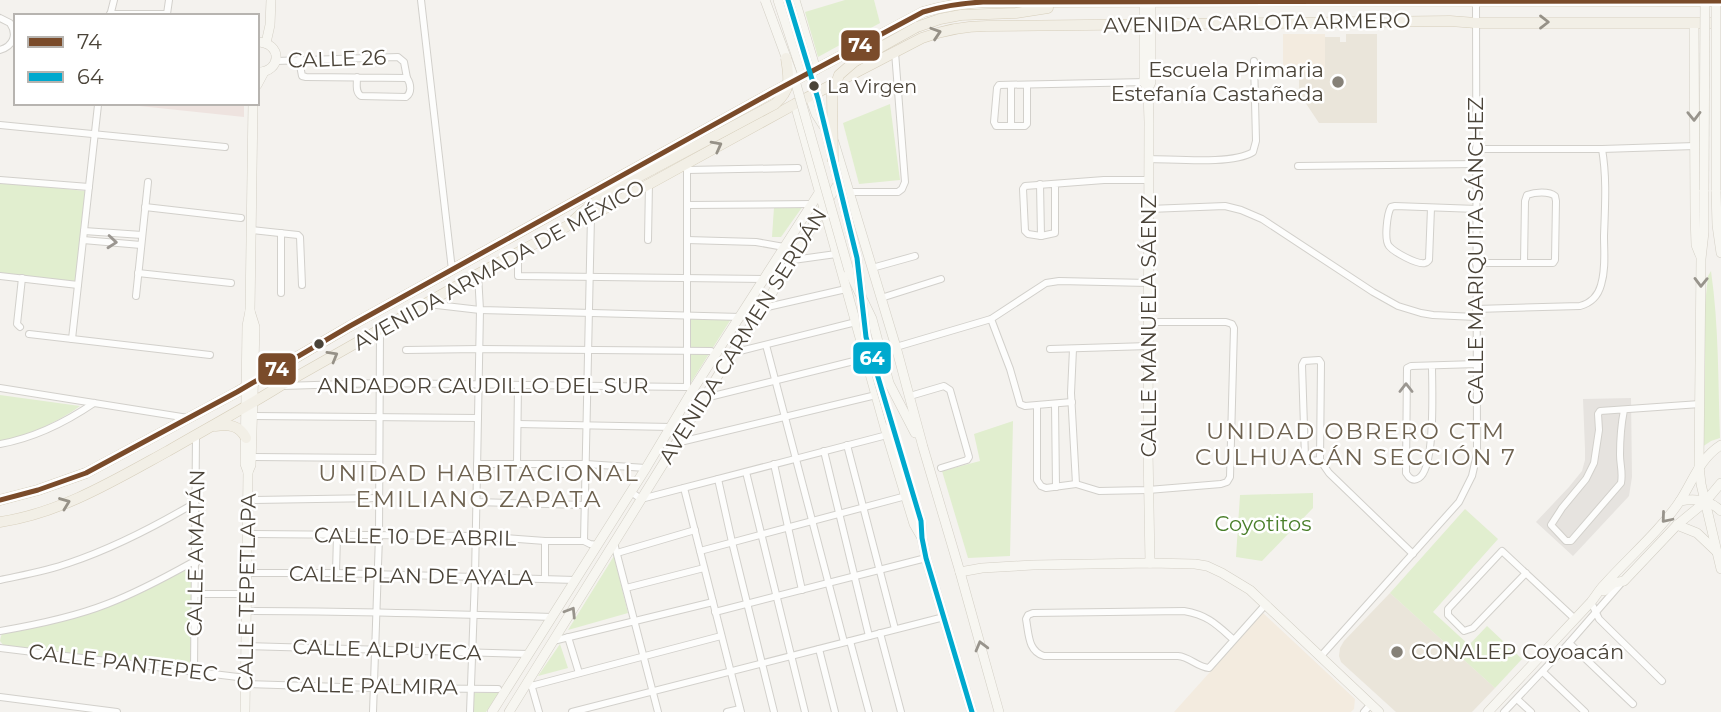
<svg xmlns="http://www.w3.org/2000/svg" width="1721" height="712" viewBox="0 0 1721 712" font-family="Montserrat,sans-serif">
	<style>
		.commercial { fill: #f3ebdf }
		.education { fill: #eae5da }
		.medical { fill: #eee3df }
		.green { fill: #e1eecf }
		.parking { fill: #e6e3df }
		.lines { fill: none; stroke-linecap: round; stroke-linejoin: round }
		.street-casing { stroke: #d2d0cb; stroke-width: 8 }
		.secondary-casing { stroke: #d3cfc5; stroke-width: 10 }
		.primary-casing { stroke: #d6cebb; stroke-width: 11 }
		.street { stroke: #fdfdfc; stroke-width: 6 }
		.secondary { stroke: #f7f6f1; stroke-width: 9 }
		.primary { stroke: #f2efe6; stroke-width: 10 }
		.secondary-bridge-casing { stroke: #d3cfc5; stroke-width: 10; stroke-linecap: butt }
		.primary-bridge-casing { stroke: #d6cebb; stroke-width: 11; stroke-linecap: butt }
		.secondary-bridge { stroke: #f7f6f1; stroke-width: 9 }
		.primary-bridge { stroke: #f2efe6; stroke-width: 10 }
		.bus-1-casing { stroke: #fff; stroke-width: 10 }
		.bus-2-casing { stroke: #fff; stroke-width: 10 }
		.bus-1 { stroke: #7a4b2a; stroke-width: 5 }
		.bus-2 { stroke: #00a9ce; stroke-width: 5 }
		.oneway { stroke: #969187 }
		.oneway2 { stroke: #98948c }
		.oneway3 { stroke: #9b9791 }
		.poi-dot { fill: #868178; stroke: #fff; stroke-width: 2.5 }
		.bus-dot { fill: #4b4439; stroke: #fff; stroke-width: 2.5 }
		.labels { text-anchor: middle; stroke-width: 5; stroke-linejoin: round; paint-order: stroke }
		.bus-label { font-size: 19px; fill: #4b4439; stroke: #fff; text-anchor: start }
		.street-label { font-size: 21px; fill: #4b4439; stroke: #fff }
		.poi-label { font-size: 21px; fill: #4b4439; stroke: #fff; text-anchor: end }
		.park-label { font-size: 21px; fill: #4a7f2a; stroke: #fff }
		.neighbourhood-label { font-size: 23px; letter-spacing: 2px; fill: #6e6250; stroke: #fff }
		.line-badge { stroke: #fff; stroke-width: 2.5 }
		.badge-label { font-size: 19px; text-anchor: middle; font-weight: bold; fill: #fff }
	</style>
	<rect width="100%" height="100%" fill="#f4f2ee"/>
	<g class="commercial">
		<rect x="1283" y="34" width="42" height="38"/>
		<polygon points="1263,613 1355,699 1354,709 1351,712 1174,712"/>
	</g>
	<g class="education">
		<polygon points="1346,34 1377,34 1377,123 1319,123 1299,93 1299,72 1325,71 1325,37 1340,37 1340,42 1346,42"/>
		<polygon points="1390,593 1495,688 1472,712 1396,712 1341,662 1339,656 1340,648 1344,641"/>
	</g>
	<polygon class="medical" points="111,103 244,103 244,117"/>
	<g class="green">
		<polygon points="845,0 874,0 880,23 818,57 805,12"/>
		<polygon points="890,104 900,180 859,184 843,123"/>
		<polygon points="0,182 85,191 83,231 78,283 0,275"/>
		<polygon points="803,206 781,237 772,237 774,207"/>
		<path d="M1711 271C1719 326 1718 382 1720 438L1711 441 1702 447 1704 314 1708 276Z"/>
		<polygon points="688,317 731,319 690,384"/>
		<path d="M0 395 80 406C58 422 27 436 0 441Z"/>
		<polygon points="1013,421 1010,556 968,558 942,471 980,461 974,434"/>
		<polygon points="1313,493 1313,508 1262,561 1236,557 1240,495"/>
		<polygon points="1465,509 1498,539 1433,612 1469,645 1487,626 1522,659 1495,688 1390,593"/>
		<polygon points="614,556 628,613 568,630"/>
		<polygon points="192,568 191,669 5,647 0,641 1,636 4,631 62,619"/>
		<polygon points="560,644 568,668 538,676"/>
		<polygon points="472,693 499,693 486,712 472,712"/>
	</g>
	<polygon class="parking" points="1631,398 1632,477 1629,496 1573,556 1536,522 1569,487 1582,471 1585,460 1585,449 1583,399"/>
	<g class="lines">
		<g class="street-casing">
			<g id="street">
				<polyline points="421,0 452,270"/>
				<polyline points="110,14 167,14 169,0"/>
				<polyline points="110,16 114,0"/>
				<path d="M0 18 10 23C18 35 13 46 0 50"/>
				<path d="M299 60 302 76 306 77 407 78C411 84 412 93 406 97L361 96C355 92 357 84 357 77"/>
				<polyline points="276,61 398,57 404,62 407,78"/>
				<polyline points="1011,85 1011,126"/>
				<polyline points="1027,85 1027,124 1025,126 996,126 994,122 997,88 999,85 1147,82"/>
				<polyline points="0,125 225,147"/>
				<polyline points="1476,149 1602,149 1695,146"/>
				<path d="M1148 159C1174 159 1232 165 1253 152L1256 141 1254 61"/>
				<polyline points="1298,166 1477,164"/>
				<polyline points="687,170 798,168"/>
				<polyline points="0,180 89,187"/>
				<polyline points="1040,184 1041,236"/>
				<polyline points="1055,184 1055,233 1041,236 1028,234 1025,231 1023,189 1025,186 1104,180 1149,180"/>
				<polyline points="850,192 898,192 902,189 905,182 895,52"/>
				<polyline points="687,205 812,204"/>
				<polyline points="145,207 241,218"/>
				<path d="M1431 208 1429 260C1428 261 1427 263 1425 263 1417 265 1394 252 1389 246 1384 240 1387 214 1391 207L1395 206 1477 209"/>
				<polyline points="1149,209 1225,206 1241,210 1262,219 1373,292 1398,306 1421,313 1433,315 1476,317"/>
				<polyline points="591,216 584,541 590,544 597,545"/>
				<polyline points="252,230 298,235 300,237 302,285"/>
				<polyline points="84,231 142,235"/>
				<polyline points="281,233 281,293"/>
				<polyline points="83,240 141,245"/>
				<polyline points="648,240 649,183"/>
				<polyline points="687,240 756,242 784,247"/>
				<polyline points="515,254 518,262 518,276 764,279"/>
				<polyline points="793,260 836,254"/>
				<path d="M1476 263H1553L1555 260 1556 201 1555 196C1549 191 1535 192 1527 195L1525 201 1524 263"/>
				<polyline points="872,268 915,256"/>
				<polyline points="138,273 231,283"/>
				<polyline points="0,276 78,285"/>
				<polyline points="136,296 148,182"/>
				<polyline points="881,298 941,279"/>
				<polyline points="428,304 480,310 741,317"/>
				<polyline points="763,308 846,289"/>
				<path d="M1476 309 1580 306C1591 303 1598 296 1601 285 1606 269 1604 252 1604 236 1605 207 1607 178 1602 149"/>
				<polyline points="991,319 1010,369 1020,404 1025,406 1072,402"/>
				<polyline points="20,327 17,324 22,278"/>
				<polyline points="29,334 210,355"/>
				<polyline points="72,339 98,105"/>
				<polyline points="766,345 844,642"/>
				<polyline points="896,347 991,319 1046,283 1059,281 1148,283"/>
				<polyline points="1050,349 1149,346"/>
				<polyline points="1073,349 1071,393 1076,484"/>
				<polyline points="406,350 479,349 711,351"/>
				<polyline points="732,353 856,322"/>
				<path d="M1432 366C1432 386 1436 467 1419 478 1413 482 1409 478 1406 473L1407 368 1411 366 1477 364"/>
				<polyline points="282,386 380,383 686,387"/>
				<polyline points="687,387 687,162"/>
				<polyline points="0,388 188,418"/>
				<polyline points="910,396 944,386 950,390 969,457 967,460 941,468"/>
				<polyline points="705,398 866,358"/>
				<polyline points="1055,404 1056,487"/>
				<polyline points="1037,406 1037,480 1041,486 1046,488 1076,484"/>
				<path d="M1624 410C1621 425 1620 439 1620 455 1620 465 1623 472 1621 483L1571 541H1566L1551 525 1562 508 1586 479 1594 463 1599 430 1598 414 1600 411 1700 404"/>
				<polyline points="253,416 478,418"/>
				<polyline points="518,424 671,427"/>
				<polyline points="676,443 876,395"/>
				<path d="M0 444C34 438 66 422 94 403"/>
				<polyline points="847,445 895,629"/>
				<polyline points="824,451 869,636"/>
				<polyline points="252,457 379,458"/>
				<polyline points="1320,460 1309,461 1305,458 1302,365 1304,361 1319,360 1321,363 1320,460 1329,473 1413,554"/>
				<polyline points="477,464 586,464 646,468"/>
				<polyline points="517,464 518,385"/>
				<polyline points="774,464 802,590"/>
				<polyline points="746,472 805,712"/>
				<polyline points="718,479 732,542 774,712"/>
				<polyline points="1076,484 1099,491 1148,490 1221,484 1227,482 1230,477 1234,328 1232,324 1226,322 1148,322"/>
				<polyline points="684,488 741,712"/>
				<polyline points="631,492 641,499 887,435"/>
				<polyline points="247,500 379,498"/>
				<polyline points="476,502 585,505"/>
				<polyline points="247,534 475,536 545,541 584,541"/>
				<polyline points="545,541 545,579"/>
				<polyline points="614,543 658,712"/>
				<polyline points="700,551 906,496"/>
				<polyline points="617,553 695,530"/>
				<polyline points="247,573 336,573 575,580"/>
				<polyline points="336,573 337,535"/>
				<polyline points="1526,573 1473,628 1464,631 1448,615 1448,609 1502,551 1575,619"/>
				<path d="M0 580C23 575 47 571 69 563 111 549 150 529 188 507L196 506"/>
				<polyline points="626,588 704,568"/>
				<polyline points="195,594 247,594"/>
				<polyline points="1591,602 1599,619 1662,681"/>
				<path d="M247 611C348 611 450 614 552 617"/>
				<polyline points="715,612 926,558"/>
				<path d="M0 631C35 625 74 617 107 604 136 593 164 578 191 563H196"/>
				<polyline points="880,633 901,712"/>
				<polyline points="568,637 579,673"/>
				<path d="M1234 640C1217 625 1208 615 1184 611L1033 613 1028 615 1026 619C1029 635 1028 651 1044 656H1178C1190 657 1197 667 1209 668L1266 604"/>
				<polyline points="553,641 713,602"/>
				<polyline points="850,641 869,712"/>
				<polyline points="1569,643 1633,704"/>
				<polyline points="246,646 529,654"/>
				<polyline points="0,648 246,678"/>
				<polyline points="819,649 835,712"/>
				<polyline points="1321,656 1459,502 1472,476 1477,454 1476,0"/>
				<polyline points="194,672 196,435"/>
				<polyline points="1543,672 1585,712"/>
				<polyline points="246,684 374,688 498,689"/>
				<polyline points="531,684 539,712"/>
				<polyline points="531,686 721,636"/>
				<polyline points="0,697 117,712"/>
				<polyline points="1517,699 1531,712"/>
				<polyline points="373,712 379,536 380,329"/>
				<polyline points="470,712 475,577 480,310 478,274"/>
				<polyline points="572,712 944,617"/>
				<polyline points="727,712 740,709"/>
				<polyline points="1364,712 1371,704"/>
				<polyline points="1504,712 1569,643 1623,581"/>
			</g>
		</g>
		<g class="secondary-casing">
			<g id="secondary">
				<polyline points="778,0 803,76"/>
				<polyline points="795,0 816,70"/>
				<polyline points="1144,0 1144,82 1148,89 1149,122 1148,450 1150,563"/>
				<polyline points="1694,23 1695,214 1696,245 1700,255"/>
				<path d="M257 42C283 42 282 73 257 72"/>
				<polyline points="266,43 270,25 271,0"/>
				<polyline points="257,85 264,72"/>
				<polyline points="1148,89 1151,82 1151,0"/>
				<polyline points="810,97 816,114 823,125"/>
				<polyline points="795,104 887,435 914,524 922,538"/>
				<polyline points="834,142 896,347 923,447 960,572 999,712"/>
				<polyline points="1704,190 1704,232 1701,259 1699,466 1701,484 1721,569"/>
				<polyline points="1716,190 1717,225 1721,253"/>
				<polyline points="849,271 872,319 889,383 915,433"/>
				<polyline points="891,423 921,521 922,538 926,558 972,712"/>
				<polyline points="248,472 251,465 255,327 250,311"/>
				<path d="M1680 501C1695 498 1710 500 1721 511"/>
				<polyline points="1677,525 1697,533 1716,551"/>
				<polyline points="960,572 982,568 1033,565 1150,563 1195,564 1207,566 1222,573 1250,590 1379,712"/>
				<polyline points="1604,591 1614,583 1624,581 1677,525 1705,502 1721,483"/>
				<polyline points="245,712 248,472 245,464 247,326 250,311 253,103"/>
				<polyline points="492,712 646,468 692,391 819,193"/>
				<polyline points="509,712 732,353 763,308 841,179"/>
				<path d="M1488 712 1591 602C1596 596 1599 590 1604 585 1629 557 1659 532 1680 501 1693 481 1700 458 1721 445"/>
			</g>
		</g>
		<g class="primary-casing">
			<g id="primary">
				<polyline points="917,27 940,19 961,15 1016,13 1048,8"/>
				<path d="M573 221C596 198 625 184 653 169"/>
				<path d="M215 426C229 424 239 425 246 438"/>
				<path d="M0 500 38 490 86 473 237 392 350 326 773 92 923 12C943 6 962 3 983 2L1721 1"/>
				<path d="M0 522C61 513 115 480 168 451 206 429 243 409 280 386L478 274 571 224 591 216 795 104 922 38C944 30 964 26 987 26L1450 21 1476 23H1721"/>
			</g>
		</g>
		<use href="#street" class="street"/>
		<use href="#secondary" class="secondary"/>
		<use href="#primary" class="primary"/>
		<g class="secondary-bridge-casing">
			<g id="secondary-bridge">
				<polyline points="765,0 796,84 849,271"/>
				<polyline points="788,0 818,99 857,258 866,337 891,423"/>
				<polyline points="1716,0 1716,190"/>
				<polyline points="1704,190 1705,0"/>
			</g>
		</g>
		<g class="primary-bridge-casing">
			<g id="primary-bridge">
				<polyline points="833,162 832,95 839,75 854,62 917,27"/>
				<path d="M653 169 775 104C792 89 789 79 786 58"/>
			</g>
		</g>
		<use href="#secondary-bridge" class="secondary-bridge"/>
		<use href="#primary-bridge" class="primary-bridge"/>
		<g class="bus-1-casing">
			<path id="bus-1" d="M0 500 38 490 86 473 237 392 350 326 773 92 923 12C943 6 962 3 983 2L1721 1"/>
		</g>
		<g class="bus-2-casing">
			<polyline id="bus-2" points="788,0 818,99 857,258 866,337 921,521 922,538 926,558 972,712"/>
		</g>
		<use href="#bus-1" class="bus-1"/>
		<use href="#bus-2" class="bus-2"/>
	</g>
	<defs><path id="oneway-chevron" d="M-2-3.5L2.5 0L-2 3.5" fill="none" stroke-width="1.6" stroke-linecap="round" stroke-linejoin="round" transform="scale(1.75)"/></defs>
	<g class="oneway">
		<use href="#oneway-chevron" transform="translate(1544 22)"/>
		<use href="#oneway-chevron" transform="translate(936 33) rotate(-18)"/>
		<use href="#oneway-chevron" transform="translate(717 146) rotate(-28)"/>
		<use href="#oneway-chevron" transform="translate(333 356) rotate(-30)"/>
		<use href="#oneway-chevron" transform="translate(65 503) rotate(-21)"/>
	</g>
	<g class="oneway2">
		<use href="#oneway-chevron" transform="translate(1694 116) rotate(89)"/>
		<use href="#oneway-chevron" transform="translate(1701 282) rotate(91)"/>
		<use href="#oneway-chevron" transform="translate(1666 518) rotate(130)"/>
		<use href="#oneway-chevron" transform="translate(571 612) rotate(-58)"/>
		<use href="#oneway-chevron" transform="translate(981 646) rotate(-105)"/>
	</g>
	<g class="oneway3">
		<use href="#oneway-chevron" transform="translate(112 242) rotate(5)"/>
		<use href="#oneway-chevron" transform="translate(1406 388) rotate(-90)"/>
	</g>
	<g class="poi-dot">
		<circle cx="1338" cy="82" r="7"/>
		<circle cx="1397" cy="652" r="7"/>
	</g>
	<g class="bus-dot">
		<circle cx="814" cy="86" r="6"/>
		<circle cx="319" cy="344" r="6"/>
	</g>
	<g class="labels">
		<g class="bus-label">
			<text x="827" y="93">La Virgen</text>
		</g>
		<g class="street-label">
			<text transform="translate(1257 23) rotate(-1)" y="7">AVENIDA CARLOTA ARMERO</text>
			<text transform="translate(337 59) rotate(-2)" y="7">CALLE 26</text>
			<text transform="translate(1476 251) rotate(-90)" y="7">CALLE MARIQUITA SÁNCHEZ</text>
			<text transform="translate(499 265) rotate(-29)" y="7">AVENIDA ARMADA DE MÉXICO</text>
			<text transform="translate(1149 326) rotate(-90)" y="7">CALLE MANUELA SÁENZ</text>
			<text transform="translate(743 336) rotate(-58)" y="7">AVENIDA CARMEN SERDÁN</text>
			<text x="483" y="393">ANDADOR CAUDILLO DEL SUR</text>
			<text transform="translate(415 537) rotate(1)" y="7">CALLE 10 DE ABRIL</text>
			<text transform="translate(196 553) rotate(-89)" y="7">CALLE AMATÁN</text>
			<text transform="translate(411 576) rotate(1)" y="7">CALLE PLAN DE AYALA</text>
			<text transform="translate(247 592) rotate(-89)" y="7">CALLE TEPETLAPA</text>
			<text transform="translate(387 650) rotate(2)" y="7">CALLE ALPUYECA</text>
			<text transform="translate(123 663) rotate(7)" y="7">CALLE PANTEPEC</text>
			<text transform="translate(372 686) rotate(1)" y="7">CALLE PALMIRA</text>
		</g>
		<g class="poi-label">
			<text x="1324" y="77">Escuela Primaria<tspan x="1324" dy="24">Estefanía Castañeda</tspan></text>
			<text x="1411" y="659" text-anchor="start">CONALEP Coyoacán</text>
		</g>
		<g class="park-label">
			<text x="1263" y="531">Coyotitos</text>
		</g>
		<g class="neighbourhood-label">
			<text x="1356" y="439">UNIDAD OBRERO CTM<tspan x="1356" dy="26">CULHUACÁN SECCIÓN 7</tspan></text>
			<text x="479" y="481">UNIDAD HABITACIONAL<tspan x="479" dy="26">EMILIANO ZAPATA</tspan></text>
		</g>
	</g>
	<g class="line-badge">
		<rect x="840" y="29" width="41" height="33" rx="7" fill="#7a4b2a"/>
		<rect x="852" y="341" width="40" height="34" rx="7" fill="#00a9ce"/>
		<rect x="257" y="352" width="40" height="34" rx="7" fill="#7a4b2a"/>
	</g>
	<g class="badge-label">
		<text x="860" y="52">74</text>
		<text x="872" y="365">64</text>
		<text x="277" y="376">74</text>
	</g>
	<rect x="14" y="14" width="245" height="91" fill="#ffffff" stroke="#b7b4b0" stroke-width="2"/>
	<rect x="28" y="37" width="35" height="10" fill="#7a4b2a" stroke="#b7b4b0" stroke-width="2"/>
	<text x="77" y="49" font-size="21" fill="#4b4439">74</text>
	<rect x="28" y="72" width="35" height="10" fill="#00a9ce" stroke="#b7b4b0" stroke-width="2"/>
	<text x="77" y="84" font-size="21" fill="#4b4439">64</text>
</svg>
